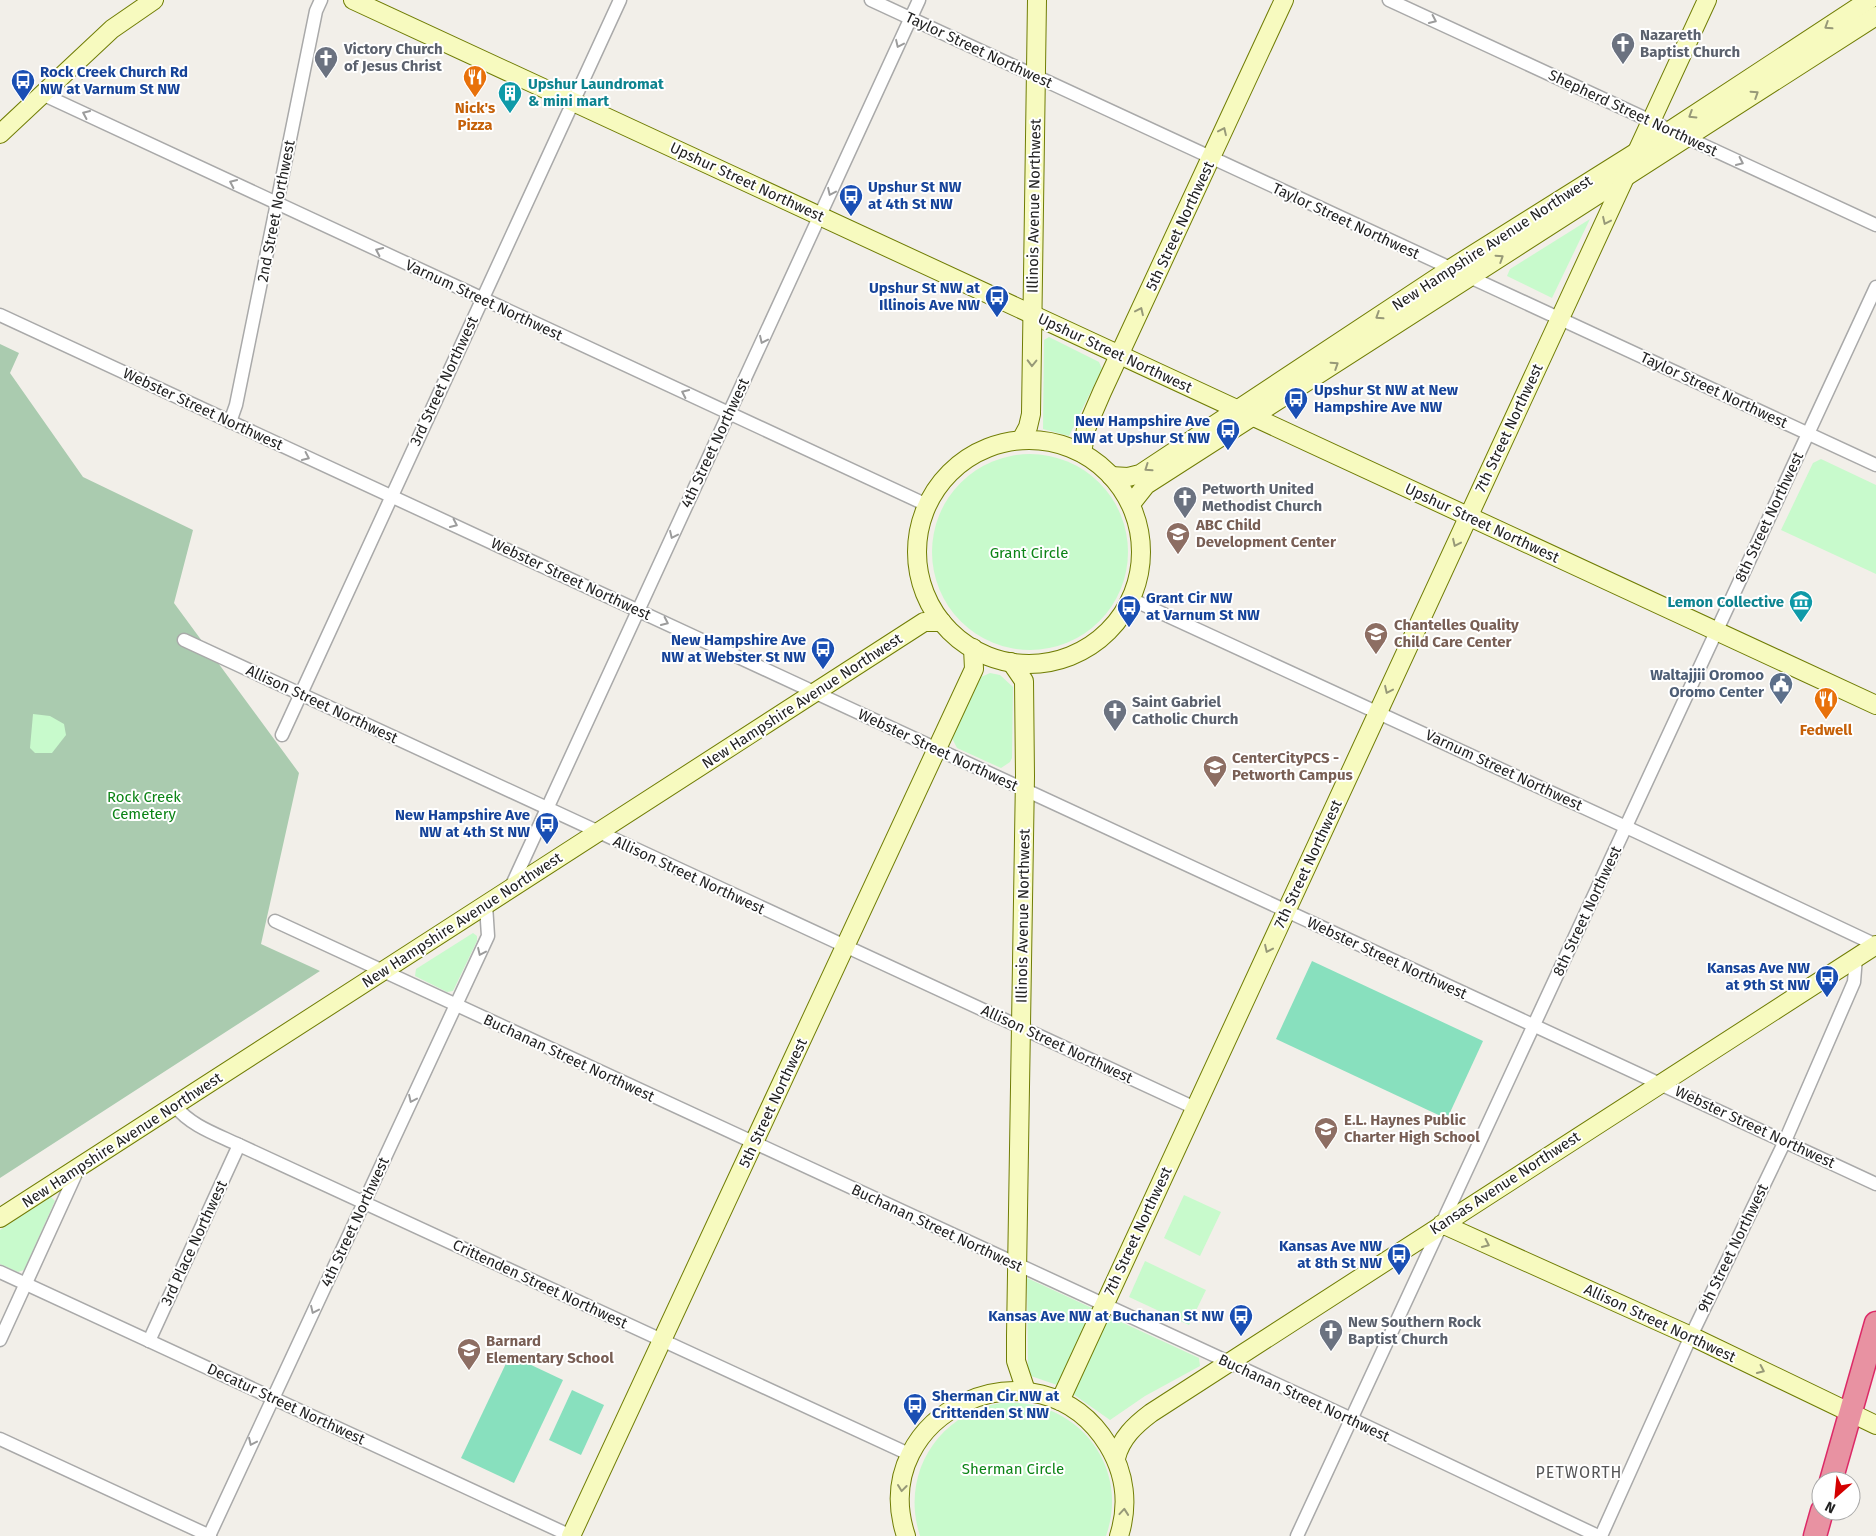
<svg xmlns="http://www.w3.org/2000/svg" width="1876" height="1536" viewBox="0 0 1876 1536" font-family="'Fira Sans',sans-serif">
	<style>
		.cemetery { fill: #aacbaf }
		.park { fill: #c8facc }
		.pitch { fill: #88e0be }
		.lines { fill: none; stroke-linecap: round; stroke-linejoin: round }
		.street-casing { stroke: #a9a9a9; stroke-width: 15 }
		.secondary-casing { stroke: #707d05; stroke-width: 20 }
		.highway-casing { stroke: #dc2a67; stroke-width: 25 }
		.street { stroke: #fff; stroke-width: 12 }
		.secondary { stroke: #f7fabf; stroke-width: 18 }
		.highway { stroke: #e892a2; stroke-width: 22 }
		.oneway { stroke: #9c9c9c }
		.oneway2 { stroke: #979978 }
		.labels { text-anchor: middle; stroke-width: 4; stroke-linejoin: round; paint-order: stroke }
		.worship-label { font-size: 15px; font-weight: bold; fill: #5b616d; stroke: #fff; text-anchor: start }
		.street-label { font-size: 15px; fill: #222; stroke: #fff }
		.transit-label { font-size: 15px; font-weight: bold; fill: #164399; stroke: #fff; text-anchor: end }
		.culture-label { font-size: 15px; font-weight: bold; fill: #0d838f; stroke: #fff; text-anchor: start }
		.food-label { font-size: 15px; font-weight: bold; fill: #c56008; stroke: #fff }
		.education-label { font-size: 15px; font-weight: bold; fill: #785e54; stroke: #fff; text-anchor: start }
		.park-label { font-size: 15px; fill: #0c8416; stroke: #fff }
		.service-label { font-size: 15px; font-weight: bold; fill: #4e5e75; stroke: #fff; text-anchor: end }
		.neighbourhood-label { font-size: 16px; letter-spacing: 1px; fill: #555; stroke: #fff }
	</style>
	<rect width="100%" height="100%" fill="#f2efe9"/>
	<polygon class="cemetery" points="0,344 19,353 10,373 83,477 193,530 174,603 299,773 261,944 320,971 0,1178"/>
	<g class="park">
		<polygon points="1590,219 1552,298 1507,276 1510,269"/>
		<polygon points="1049,337 1099,362 1102,369 1069,436 1043,429 1044,340"/>
		<circle cx="1030" cy="552" r="98"/>
		<polygon points="1821,459 1876,485 1876,574 1781,530 1813,463"/>
		<polygon points="990,673 1000,675 1013,687 1012,758 1010,762 1001,768 957,748 952,738 981,677"/>
		<polygon points="33,714 50,716 64,724 66,735 52,753 35,753 30,748"/>
		<polygon points="473,933 477,936 477,941 453,991 447,992 415,976 416,969"/>
		<polygon points="1184,1195 1221,1212 1200,1256 1164,1238"/>
		<polygon points="51,1197 55,1201 24,1270 18,1272 0,1264 0,1230"/>
		<polygon points="1145,1261 1206,1290 1189,1325 1129,1297"/>
		<polygon points="1027,1278 1092,1308 1057,1385 1028,1375"/>
		<polygon points="1106,1315 1199,1358 1200,1366 1145,1396 1110,1420 1073,1394"/>
		<path d="M1001 1403C1075 1397 1131 1465 1106 1536H920C900 1475 937 1414 1001 1403Z"/>
	</g>
	<g class="pitch">
		<polygon points="1312,961 1483,1041 1447,1119 1276,1039"/>
		<polygon points="510,1355 563,1380 514,1483 461,1458"/>
		<polygon points="572,1390 604,1405 581,1455 549,1440"/>
	</g>
	<g class="lines">
		<g class="street-casing">
			<g id="street">
				<polyline points="871,0 1876,465"/>
				<polyline points="1389,0 1876,225"/>
				<polyline points="42,94 927,505"/>
				<polyline points="0,315 1876,1184"/>
				<polyline points="230,422 236,405 316,11 321,0"/>
				<polyline points="1131,599 1639,833 1876,945"/>
				<polyline points="184,640 1195,1108"/>
				<polyline points="282,735 620,0"/>
				<polyline points="511,887 919,0"/>
				<polyline points="275,921 1341,1414 1598,1536"/>
				<path d="M175 1106C191 1126 216 1134 239 1145L911 1455"/>
				<polyline points="0,1272 571,1536"/>
				<polyline points="0,1340 79,1167"/>
				<polyline points="149,1341 239,1145"/>
				<polyline points="0,1439 210,1536"/>
				<polyline points="209,1536 488,936 486,905"/>
				<polyline points="1297,1536 1876,287"/>
				<polyline points="1601,1536 1691,1336 1785,1141 1854,982 1856,957"/>
			</g>
		</g>
		<g class="secondary-casing">
			<g id="secondary">
				<polyline points="353,0 1876,705"/>
				<polyline points="0,134 112,29 154,0"/>
				<polyline points="1021,440 1028,427 1031,414 1037,0"/>
				<circle cx="1029" cy="552" r="112"/>
				<polyline points="1082,453 1086,429 1102,392 1284,0"/>
				<polyline points="1111,476 1128,477 1140,474 1450,269 1654,141 1869,0"/>
				<polyline points="1131,504 1146,485 1876,16"/>
				<polyline points="1011,662 1024,681 1025,776 1016,1336 1016,1361 1026,1391"/>
				<polyline points="0,1218 924,622 942,622"/>
				<polyline points="1442,1224 1691,1336 1876,1425"/>
				<polyline points="1060,1401 1707,0"/>
				<path d="M1116 1458C1121 1438 1135 1425 1151 1413L1876 945"/>
				<polyline points="571,1536 974,669 973,648"/>
				<path d="M906 1536C865 1412 1039 1333 1108 1445 1125 1473 1129 1505 1119 1536"/>
			</g>
		</g>
		<g class="highway-casing">
			<g id="highway">
				<polyline points="1831,1481 1876,1323"/>
				<polyline points="1815,1536 1822,1511"/>
			</g>
		</g>
		<use href="#street" class="street"/>
		<use href="#secondary" class="secondary"/>
		<use href="#highway" class="highway"/>
	</g>
	<defs><path id="oneway-chevron" d="M-2-3.5L2.5 0L-2 3.5" fill="none" stroke-width="1.6" stroke-linecap="round" stroke-linejoin="round" transform="scale(1.25)"/></defs>
	<g class="oneway">
		<use href="#oneway-chevron" transform="translate(1433 20) rotate(25)"/>
		<use href="#oneway-chevron" transform="translate(899 44) rotate(115)"/>
		<use href="#oneway-chevron" transform="translate(86 114) rotate(-156)"/>
		<use href="#oneway-chevron" transform="translate(1740 162) rotate(25)"/>
		<use href="#oneway-chevron" transform="translate(233 183) rotate(-155)"/>
		<use href="#oneway-chevron" transform="translate(831 192) rotate(115)"/>
		<use href="#oneway-chevron" transform="translate(379 251) rotate(-155)"/>
		<use href="#oneway-chevron" transform="translate(763 340) rotate(115)"/>
		<use href="#oneway-chevron" transform="translate(685 393) rotate(-155)"/>
		<use href="#oneway-chevron" transform="translate(306 457) rotate(25)"/>
		<use href="#oneway-chevron" transform="translate(454 524) rotate(25)"/>
		<use href="#oneway-chevron" transform="translate(673 535) rotate(115)"/>
		<use href="#oneway-chevron" transform="translate(665 622) rotate(25)"/>
		<use href="#oneway-chevron" transform="translate(481 952) rotate(115)"/>
		<use href="#oneway-chevron" transform="translate(412 1099) rotate(115)"/>
		<use href="#oneway-chevron" transform="translate(314 1310) rotate(115)"/>
		<use href="#oneway-chevron" transform="translate(252 1442) rotate(115)"/>
	</g>
	<g class="oneway2">
		<use href="#oneway-chevron" transform="translate(1828 26) rotate(147)"/>
		<use href="#oneway-chevron" transform="translate(1755 94) rotate(-33)"/>
		<use href="#oneway-chevron" transform="translate(1692 115) rotate(148)"/>
		<use href="#oneway-chevron" transform="translate(1223 131) rotate(-65)"/>
		<use href="#oneway-chevron" transform="translate(1606 221) rotate(115)"/>
		<use href="#oneway-chevron" transform="translate(1500 258) rotate(-33)"/>
		<use href="#oneway-chevron" transform="translate(1140 311) rotate(-65)"/>
		<use href="#oneway-chevron" transform="translate(1379 316) rotate(147)"/>
		<use href="#oneway-chevron" transform="translate(1032 363) rotate(91)"/>
		<use href="#oneway-chevron" transform="translate(1335 365) rotate(-33)"/>
		<use href="#oneway-chevron" transform="translate(1148 468) rotate(145)"/>
		<use href="#oneway-chevron" transform="translate(1456 543) rotate(115)"/>
		<use href="#oneway-chevron" transform="translate(1388 690) rotate(115)"/>
		<use href="#oneway-chevron" transform="translate(1268 949) rotate(115)"/>
		<use href="#oneway-chevron" transform="translate(1486 1244) rotate(25)"/>
		<use href="#oneway-chevron" transform="translate(1761 1370) rotate(25)"/>
		<use href="#oneway-chevron" transform="translate(902 1488) rotate(97)"/>
		<use href="#oneway-chevron" transform="translate(1124 1512) rotate(-85)"/>
	</g>
	<defs>
		<g id="church-pin" transform="scale(1.25)"><path d="M0 17L-7.5 6A9.5 9.5 0 1 1 7.5 6Z" fill="#6b7280" stroke="#fff"/><path d="M-1.2-6h2.4v3.5h3.3v2.4h-3.3V6h-2.4V-.1h-3.3v-2.4h3.3Z" fill="#fff"/></g>
		<g id="restaurant-pin" transform="scale(1.25)"><path d="M0 17L-7.5 6A9.5 9.5 0 1 1 7.5 6Z" fill="#e8710a" stroke="#fff"/><path d="M-5-6h1v4h1v-4h1v4h1v-4h1v5L-1.5 .5V6h-2V.5L-5-1ZM5-6V6H3V1.5H1.5Q1.5-4 5-6Z" fill="#fff"/></g>
		<g id="bus-pin" transform="scale(1.25)"><path d="M0 17L-7.5 6A9.5 9.5 0 1 1 7.5 6Z" fill="#1a4fb4" stroke="#fff"/><path d="M-5-6H5V4H4V6H2V4H-2V6H-4V4H-5ZM-3.5-4V0h7V-4ZM-3.5 1.2v1.5H-2V1.2ZM2 1.2v1.5H3.5V1.2Z" fill="#fff"/></g>
		<g id="building-pin" transform="scale(1.25)"><path d="M0 17L-7.5 6A9.5 9.5 0 1 1 7.5 6Z" fill="#0f9aa8" stroke="#fff"/><path d="M-4-6H4V6H1V3H-1V6H-4ZM-2.5-4.3h1.7v1.8h-1.7ZM.8-4.3h1.7v1.8H.8ZM-2.5-1h1.7V.8h-1.7ZM.8-1h1.7V.8H.8Z" fill="#fff"/></g>
		<g id="school-pin" transform="scale(1.25)"><path d="M0 17L-7.5 6A9.5 9.5 0 1 1 7.5 6Z" fill="#8d6e63" stroke="#fff"/><path d="M0-5L7-2L0 1L-7-2ZM-4 1L0 2.5L4 1V4Q0 6-4 4Z" fill="#fff"/></g>
		<g id="museum-pin" transform="scale(1.25)"><path d="M0 17L-7.5 6A9.5 9.5 0 1 1 7.5 6Z" fill="#0f9aa8" stroke="#fff"/><path d="M0-6L6-3V-2H-6V-3ZM-5-1h2V3h-2ZM-1-1h2V3h-2ZM3-1h2V3H3ZM-6 4H6V6H-6Z" fill="#fff"/></g>
		<g id="civic-pin" transform="scale(1.25)"><path d="M0 17L-7.5 6A9.5 9.5 0 1 1 7.5 6Z" fill="#5c6f8a" stroke="#fff"/><path d="M-.6-6.5H3V-4.5H.6V-3L4-1V1h2V6H-6V1h2V-1L-.6-3ZM-1.2 2.5V6h2.4V2.5Z" fill="#fff"/></g>
	</defs>
	<g fill-rule="evenodd">
		<use href="#church-pin" x="1623" y="44"/>
		<use href="#church-pin" x="326" y="58"/>
		<use href="#restaurant-pin" x="475" y="77"/>
		<use href="#bus-pin" x="23" y="81"/>
		<use href="#building-pin" x="510" y="93"/>
		<use href="#bus-pin" x="851" y="196"/>
		<use href="#bus-pin" x="997" y="297"/>
		<use href="#bus-pin" x="1296" y="399"/>
		<use href="#bus-pin" x="1228" y="430"/>
		<use href="#church-pin" x="1185" y="498"/>
		<use href="#school-pin" x="1178" y="534"/>
		<use href="#museum-pin" x="1801" y="602"/>
		<use href="#bus-pin" x="1129" y="607"/>
		<use href="#school-pin" x="1376" y="634"/>
		<use href="#bus-pin" x="823" y="649"/>
		<use href="#civic-pin" x="1781" y="684"/>
		<use href="#restaurant-pin" x="1826" y="699"/>
		<use href="#church-pin" x="1115" y="711"/>
		<use href="#school-pin" x="1215" y="767"/>
		<use href="#bus-pin" x="547" y="824"/>
		<use href="#bus-pin" x="1827" y="977"/>
		<use href="#school-pin" x="1326" y="1129"/>
		<use href="#bus-pin" x="1399" y="1255"/>
		<use href="#bus-pin" x="1241" y="1316"/>
		<use href="#church-pin" x="1331" y="1331"/>
		<use href="#school-pin" x="469" y="1350"/>
		<use href="#bus-pin" x="915" y="1405"/>
	</g>
	<g class="labels">
		<g class="worship-label">
			<text x="1640" y="40">Nazareth<tspan x="1640" dy="17">Baptist Church</tspan></text>
			<text x="344" y="54">Victory Church<tspan x="344" dy="17">of Jesus Christ</tspan></text>
			<text x="1202" y="494">Petworth United<tspan x="1202" dy="17">Methodist Church</tspan></text>
			<text x="1132" y="707">Saint Gabriel<tspan x="1132" dy="17">Catholic Church</tspan></text>
			<text x="1348" y="1327">New Southern Rock<tspan x="1348" dy="17">Baptist Church</tspan></text>
		</g>
		<g class="street-label">
			<text transform="translate(979 50) rotate(25)" y="5">Taylor Street Northwest</text>
			<text transform="translate(1633 113) rotate(25)" y="5">Shepherd Street Northwest</text>
			<text transform="translate(747 182) rotate(25)" y="5">Upshur Street Northwest</text>
			<text transform="translate(1034 206) rotate(-89)" y="5">Illinois Avenue Northwest</text>
			<text transform="translate(276 211) rotate(-79)" y="5">2nd Street Northwest</text>
			<text transform="translate(1346 221) rotate(25)" y="5">Taylor Street Northwest</text>
			<text transform="translate(1180 226) rotate(-65)" y="5">5th Street Northwest</text>
			<text transform="translate(1492 243) rotate(-33)" y="5">New Hampshire Avenue Northwest</text>
			<text transform="translate(484 300) rotate(25)" y="5">Varnum Street Northwest</text>
			<text transform="translate(1115 353) rotate(25)" y="5">Upshur Street Northwest</text>
			<text transform="translate(444 381) rotate(-65)" y="5">3rd Street Northwest</text>
			<text transform="translate(1714 390) rotate(25)" y="5">Taylor Street Northwest</text>
			<text transform="translate(203 409) rotate(25)" y="5">Webster Street Northwest</text>
			<text transform="translate(1509 428) rotate(-65)" y="5">7th Street Northwest</text>
			<text transform="translate(715 443) rotate(-65)" y="5">4th Street Northwest</text>
			<text transform="translate(1769 517) rotate(-65)" y="5">8th Street Northwest</text>
			<text transform="translate(1482 523) rotate(25)" y="5">Upshur Street Northwest</text>
			<text transform="translate(571 579) rotate(25)" y="5">Webster Street Northwest</text>
			<text transform="translate(802 701) rotate(-33)" y="5">New Hampshire Avenue Northwest</text>
			<text transform="translate(322 704) rotate(25)" y="5">Allison Street Northwest</text>
			<text transform="translate(938 750) rotate(25)" y="5">Webster Street Northwest</text>
			<text transform="translate(1504 770) rotate(25)" y="5">Varnum Street Northwest</text>
			<text transform="translate(1308 864) rotate(-65)" y="5">7th Street Northwest</text>
			<text transform="translate(689 875) rotate(25)" y="5">Allison Street Northwest</text>
			<text transform="translate(1587 911) rotate(-65)" y="5">8th Street Northwest</text>
			<text transform="translate(1023 916) rotate(-89)" y="5">Illinois Avenue Northwest</text>
			<text transform="translate(462 920) rotate(-33)" y="5">New Hampshire Avenue Northwest</text>
			<text transform="translate(1387 958) rotate(25)" y="5">Webster Street Northwest</text>
			<text transform="translate(1057 1044) rotate(25)" y="5">Allison Street Northwest</text>
			<text transform="translate(569 1058) rotate(25)" y="5">Buchanan Street Northwest</text>
			<text transform="translate(773 1103) rotate(-65)" y="5">5th Street Northwest</text>
			<text transform="translate(1755 1127) rotate(25)" y="5">Webster Street Northwest</text>
			<text transform="translate(122 1140) rotate(-33)" y="5">New Hampshire Avenue Northwest</text>
			<text transform="translate(1505 1183) rotate(-33)" y="5">Kansas Avenue Northwest</text>
			<text transform="translate(355 1222) rotate(-65)" y="5">4th Street Northwest</text>
			<text transform="translate(937 1228) rotate(25)" y="5">Buchanan Street Northwest</text>
			<text transform="translate(1138 1231) rotate(-65)" y="5">7th Street Northwest</text>
			<text transform="translate(194 1243) rotate(-65)" y="5">3rd Place Northwest</text>
			<text transform="translate(1733 1248) rotate(-64)" y="5">9th Street Northwest</text>
			<text transform="translate(540 1284) rotate(25)" y="5">Crittenden Street Northwest</text>
			<text transform="translate(1660 1323) rotate(25)" y="5">Allison Street Northwest</text>
			<text transform="translate(1304 1398) rotate(25)" y="5">Buchanan Street Northwest</text>
			<text transform="translate(286 1404) rotate(25)" y="5">Decatur Street Northwest</text>
		</g>
		<g class="transit-label">
			<text x="40" y="77" text-anchor="start">Rock Creek Church Rd<tspan x="40" dy="17">NW at Varnum St NW</tspan></text>
			<text x="868" y="192" text-anchor="start">Upshur St NW<tspan x="868" dy="17">at 4th St NW</tspan></text>
			<text x="980" y="293">Upshur St NW at<tspan x="980" dy="17">Illinois Ave NW</tspan></text>
			<text x="1314" y="395" text-anchor="start">Upshur St NW at New<tspan x="1314" dy="17">Hampshire Ave NW</tspan></text>
			<text x="1210" y="426">New Hampshire Ave<tspan x="1210" dy="17">NW at Upshur St NW</tspan></text>
			<text x="1146" y="603" text-anchor="start">Grant Cir NW<tspan x="1146" dy="17">at Varnum St NW</tspan></text>
			<text x="806" y="645">New Hampshire Ave<tspan x="806" dy="17">NW at Webster St NW</tspan></text>
			<text x="530" y="820">New Hampshire Ave<tspan x="530" dy="17">NW at 4th St NW</tspan></text>
			<text x="1810" y="973">Kansas Ave NW<tspan x="1810" dy="17">at 9th St NW</tspan></text>
			<text x="1382" y="1251">Kansas Ave NW<tspan x="1382" dy="17">at 8th St NW</tspan></text>
			<text x="1224" y="1321">Kansas Ave NW at Buchanan St NW</text>
			<text x="932" y="1401" text-anchor="start">Sherman Cir NW at<tspan x="932" dy="17">Crittenden St NW</tspan></text>
		</g>
		<g class="culture-label">
			<text x="528" y="89">Upshur Laundromat<tspan x="528" dy="17">&amp; mini mart</tspan></text>
			<text x="1784" y="607" text-anchor="end">Lemon Collective</text>
		</g>
		<g class="food-label">
			<text x="475" y="113">Nick's<tspan x="475" dy="17">Pizza</tspan></text>
			<text x="1826" y="735">Fedwell</text>
		</g>
		<g class="education-label">
			<text x="1196" y="530">ABC Child<tspan x="1196" dy="17">Development Center</tspan></text>
			<text x="1394" y="630">Chantelles Quality<tspan x="1394" dy="17">Child Care Center</tspan></text>
			<text x="1232" y="763">CenterCityPCS -<tspan x="1232" dy="17">Petworth Campus</tspan></text>
			<text x="1344" y="1125">E.L. Haynes Public<tspan x="1344" dy="17">Charter High School</tspan></text>
			<text x="486" y="1346">Barnard<tspan x="486" dy="17">Elementary School</tspan></text>
		</g>
		<g class="park-label">
			<text x="1029" y="558">Grant Circle</text>
			<text x="144" y="802">Rock Creek<tspan x="144" dy="17">Cemetery</tspan></text>
			<text x="1013" y="1474">Sherman Circle</text>
		</g>
		<g class="service-label">
			<text x="1764" y="680">Waltajjii Oromoo<tspan x="1764" dy="17">Oromo Center</tspan></text>
		</g>
		<g class="neighbourhood-label">
			<text x="1579" y="1478">PETWORTH</text>
		</g>
	</g>
	<g transform="translate(1836 1496) rotate(207)"><circle r="24" fill="#ffffff" stroke="#a7a7a7"/>
	<path d="M0-4L9 19L0 12L-9 19Z" fill="#d40000"/>
	<text y="-8" font-size="14" font-weight="bold" text-anchor="middle" fill="#222222">N</text>
	</g>
</svg>
